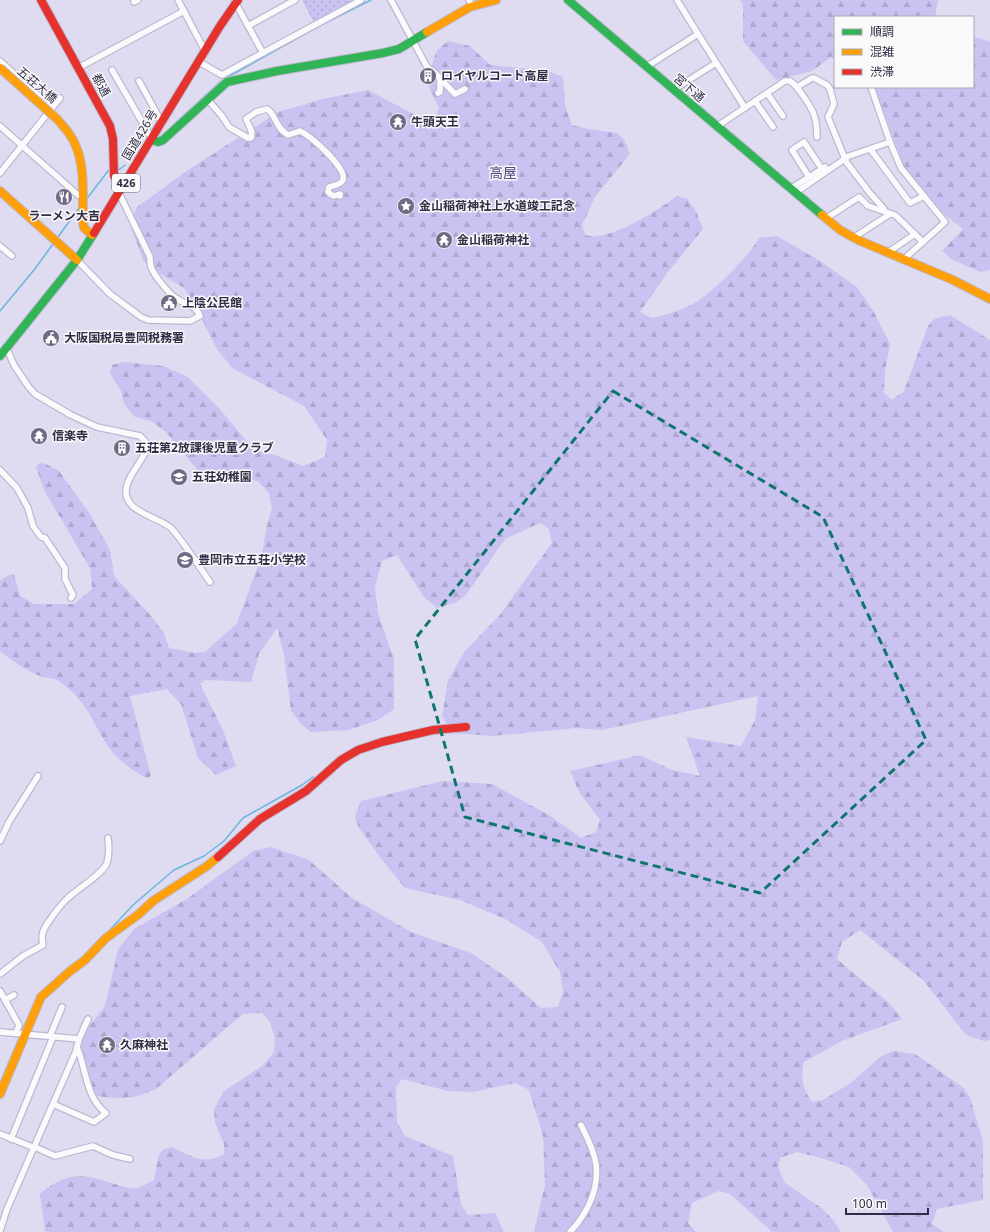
<svg xmlns="http://www.w3.org/2000/svg" width="990" height="1232" viewBox="0 0 990 1232" font-family="'Noto Sans','Noto Sans JP',sans-serif">
	<style>
		.forest { fill: url(#forest-firs) }
		.park { fill: url(#park-dots) }
		.lines { fill: none; stroke-linecap: round; stroke-linejoin: round }
		.stream { stroke: #6bb6de; stroke-width: 1.5 }
		.street-casing { stroke: #bcb9cf; stroke-width: 8 }
		.fast-casing { stroke: #bcb9cf; stroke-width: 10 }
		.slow-casing { stroke: #bcb9cf; stroke-width: 10 }
		.jam-casing { stroke: #bcb9cf; stroke-width: 10 }
		.street { stroke: #fafafd; stroke-width: 5.5 }
		.fast { stroke: #30b455; stroke-width: 8 }
		.slow { stroke: #ff9f0a; stroke-width: 8 }
		.jam { stroke: #e5322d; stroke-width: 8 }
		.slow-bridge-casing { stroke: #bcb9cf; stroke-width: 10; stroke-linecap: butt }
		.slow-bridge { stroke: #ff9f0a; stroke-width: 8 }
		.marked { fill: none; stroke: #0f766e; stroke-width: 3; stroke-dasharray: 8 5; stroke-linejoin: round }
		.labels { text-anchor: middle; stroke-width: 3; stroke-linejoin: round; paint-order: stroke }
		.shield { fill: #f9f9f9; stroke: #6e6a7c; stroke-width: 1 }
		.shield-label { font-size: 11px; font-weight: bold; fill: #322d47 }
		.poi-label { font-size: 12px; font-weight: bold; fill: #322d47; stroke: #f9f9f9; text-anchor: start }
		.street-label { font-size: 12px; fill: #322d47; stroke: #f9f9f9 }
		.quarter-label { font-size: 14px; fill: #544983; stroke: #f9f9f9 }
	</style>
	<defs>
		<pattern id="forest-firs" width="22" height="20" patternUnits="userSpaceOnUse"><rect width="22" height="20" fill="#cac2f0"/><path d="M5 1l3.5 6h-7zM16 11l3.5 6h-7z" fill="#aea7cf"/></pattern>
		<pattern id="park-dots" width="8" height="8" patternUnits="userSpaceOnUse"><rect width="8" height="8" fill="#cac2f0"/><path d="M2 2h.1M6 6h.1" fill="none" stroke="#aea7cf" stroke-width="1.8" stroke-linecap="round"/></pattern>
	</defs>
	<rect width="100%" height="100%" fill="#dfdcf2"/>
	<g class="forest">
		<polygon points="740,0 938,0 935,17 835,17 835,60 831,57 812,71 776,80 743,41 743,4"/>
		<polygon points="973,36 990,42 990,270 980,272 953,260 942,251 963,229 940,211 904,166 874,87 973,87"/>
		<path d="M448 41 470 46 490 65 548 71 563 77 565 106 572 125 588 129 617 133 624 139 630 154 595 197 582 225 585 235C589 236 593 237 597 236 623 233 656 211 677 196L687 199 696 211 703 229 668 272 640 312 652 318C663 315 674 313 685 308 706 300 748 258 759 238L777 236 820 261 857 287 875 314 890 344 885 371 884 393 892 400 904 391 928 326 934 319 950 315 990 340V1040L984 1041 966 1035 923 980 860 930 842 942 837 959 890 1004 902 1019 842 1041 804 1062C800 1078 803 1089 812 1102L823 1100 852 1082 880 1057 893 1051 915 1054 964 1088 970 1098 983 1141V1200L937 1209 932 1224 944 1232H893L867 1185 849 1167 821 1158 797 1152 780 1158 778 1167 785 1183 823 1209 834 1221 841 1232H772L730 1194 718 1191 692 1203 688 1223 696 1232H534L545 1185 543 1136 529 1090 515 1083 473 1092 448 1091 402 1079 396 1087 397 1122 405 1136 453 1156 461 1204 468 1215 495 1213 504 1232H46L45 1231 40 1194C68 1170 83 1174 115 1184 121 1186 131 1189 137 1188 142 1187 149 1182 154 1180L158 1157 162 1150 172 1147C191 1156 204 1166 224 1154V1144L215 1123 214 1109 224 1091 262 1066 274 1052 275 1038 270 1022 262 1013 243 1014 156 1089C132 1100 121 1099 96 1096L92 1089 82 1054 81 1041 83 1034 105 1006 118 950 134 929 187 899 253 851 271 847 309 860 352 898 411 932 471 953 506 977 541 1008 558 1007 563 992 560 972 542 942 505 919 460 900 405 888 379 856 358 826 355 816 361 801 443 781 492 784 549 815 581 838 596 832 600 820 579 792 570 771 640 755 672 770 700 776 686 737 741 746 755 720 758 696 602 730 576 728 492 736 452 733 442 716 448 681 464 652 499 616 552 543 549 529 540 523 505 539 466 595 457 602 437 608 424 597 397 555 382 561 375 586 378 614 394 659V709L378 720 348 730 311 732 302 725 291 711 284 655 277 628 259 654 251 682 205 680 200 684 223 730 236 766 216 775 198 758 181 704 167 689 130 696 151 776 147 778C130 770 114 757 104 740 95 726 89 710 78 698 73 692 64 684 57 680 52 678 47 678 42 677 27 671 12 661 0 651V581C5 577 8 575 14 574L20 596 34 604H74L92 589 90 568 45 492 36 467 40 463 46 464 59 471 90 514 110 550 114 576 151 616 164 633 169 648 195 653 205 652 237 623 262 555 267 525 272 508 269 493 258 481 210 477 200 473 166 432 151 421 135 417 124 404 121 391 110 373 112 365 123 362 163 366 188 377 218 407 254 450 275 455 303 466 325 457 327 440 304 406 232 368 217 349 200 316 184 288 156 271 144 262 130 225 137 207 188 170 278 112 323 99 368 90 415 115 435 119 439 108 428 85 429 73 437 50Z"/>
	</g>
	<polygon class="park" points="302,0 357,0 314,23"/>
	<g class="lines">
		<g class="stream">
			<polyline points="172,126 221,81 319,26 371,0"/>
			<polyline points="117,170 120,169 125,165"/>
			<polyline points="85,201 108,171 111,171"/>
			<polyline points="58,237 79,208"/>
			<polyline points="0,311 34,270 53,244"/>
			<polyline points="108,932 133,905 174,870 204,856 224,841 243,818 302,785 313,777"/>
			<polyline points="21,1032 38,996"/>
			<polyline points="0,1083 20,1036"/>
		</g>
		<g class="street-casing">
			<g id="street">
				<polyline points="178,0 205,51"/>
				<polyline points="391,0 427,67 434,72 455,94 465,89"/>
				<polyline points="469,0 472,6"/>
				<polyline points="677,0 698,34"/>
				<polyline points="134,2 138,0"/>
				<polyline points="235,2 263,53"/>
				<polyline points="248,26 295,0"/>
				<polyline points="0,61 52,108"/>
				<polyline points="199,62 222,75 361,0"/>
				<polyline points="646,67 698,34 745,108"/>
				<polyline points="78,68 184,11"/>
				<polyline points="112,70 152,139"/>
				<polyline points="139,81 162,123"/>
				<polyline points="797,87 812,78 814,78 827,85 830,89 834,104 828,117 845,159"/>
				<polyline points="871,87 890,142 901,168 945,222 903,260"/>
				<polyline points="673,90 716,63"/>
				<polyline points="438,93 440,92 440,78"/>
				<polyline points="767,93 783,116"/>
				<path d="M208 100 222 116 229 127 248 138H251C254 131 248 125 246 119L256 112 267 109C276 114 275 128 288 135L300 131C310 135 347 168 343 180 341 185 334 185 329 187L328 192 330 194 334 196 340 194V196"/>
				<polyline points="755,101 773,127"/>
				<polyline points="0,126 78,195 82,196"/>
				<path d="M716 127 785 81H790C797 85 809 104 813 112 816 119 817 129 817 137"/>
				<polyline points="871,150 910,203 924,196"/>
				<polyline points="844,159 869,192 884,209"/>
				<polyline points="0,173 60,98"/>
				<polyline points="809,177 792,150 804,142 822,169"/>
				<polyline points="790,189 825,167"/>
				<polyline points="795,193 849,156 890,142"/>
				<polyline points="825,219 859,197 868,206 895,215 923,242"/>
				<polyline points="853,238 890,214"/>
				<polyline points="0,246 12,256"/>
				<polyline points="887,253 915,234"/>
				<path d="M77 260 110 294 141 317 148 320 190 321 200 316C195 304 185 305 176 298 168 293 154 275 151 267 150 264 150 260 150 257L119 193"/>
				<path d="M7 349 14 365 28 386 35 394 71 415 97 427 140 436 145 441 148 447C143 460 130 473 127 485 119 513 160 516 172 529 185 544 198 565 210 582"/>
				<polyline points="0,470 17,488 28,508 33,526 41,537 45,538 65,568 65,579 73,595 71,598"/>
				<polyline points="0,841 9,822 38,776"/>
				<path d="M0 974 23 956 43 945C40 932 45 927 52 917 57 910 61 904 68 898 77 889 103 874 107 863 109 856 109 846 108 838"/>
				<polyline points="0,991 19,1025 16,1033"/>
				<polyline points="5,1000 14,995"/>
				<polyline points="0,1032 79,1039 76,1051 7,1209 0,1231"/>
				<polyline points="50,1036 62,1007"/>
				<polyline points="79,1039 88,1019"/>
				<path d="M53 1104 94 1122 106 1113C86 1099 86 1068 77 1047"/>
				<polyline points="0,1134 35,1148"/>
				<polyline points="11,1139 53,1037"/>
				<polyline points="35,1147 55,1156 93,1146 113,1155 130,1159"/>
				<path d="M570 1232C588 1213 599 1189 596 1164 594 1150 587 1137 581 1125"/>
			</g>
		</g>
		<g class="fast-casing">
			<g id="fast">
				<polyline points="568,0 822,215"/>
				<polyline points="152,140 158,142 163,140 227,82 277,71 383,53 399,49 427,32"/>
				<polyline points="0,356 77,260 94,233"/>
			</g>
		</g>
		<g class="slow-casing">
			<g id="slow">
				<polyline points="427,32 470,7 496,0"/>
				<path d="M57 119C64 127 71 134 75 144 86 168 82 197 83 223L84 228 92 235"/>
				<polyline points="0,191 77,260"/>
				<polyline points="822,215 840,230 858,240 953,280 990,299"/>
				<polyline points="0,1094 41,997 69,972 85,960 106,938 139,914 153,901 207,866 218,857"/>
			</g>
		</g>
		<g class="jam-casing">
			<g id="jam">
				<polyline points="41,0 110,126 113,139 114,176 125,184"/>
				<polyline points="94,233 220,26 238,0"/>
				<polyline points="218,857 260,819 306,791 341,760 358,750 382,742 433,730 466,727"/>
			</g>
		</g>
		<use href="#street" class="street"/>
		<use href="#fast" class="fast"/>
		<use href="#slow" class="slow"/>
		<use href="#jam" class="jam"/>
		<g class="slow-bridge-casing">
			<polyline id="slow-bridge" points="0,68 57,119"/>
		</g>
		<use href="#slow-bridge" class="slow-bridge"/>
	</g>
	<path class="marked" d="M613 391 823 517 926 740 760 893 465 817 415 639Z"/>
	<defs>
		<g id="building-disc" transform="scale(0.9)"><circle r="9.5" fill="#6f6a83" stroke="#f9f9f9"/><path d="M-4-6H4V6H1V3H-1V6H-4ZM-2.5-4.3h1.7v1.8h-1.7ZM.8-4.3h1.7v1.8H.8ZM-2.5-1h1.7V.8h-1.7ZM.8-1h1.7V.8H.8Z" fill="#fff"/></g>
		<g id="temple-disc" transform="scale(0.9)"><circle r="9.5" fill="#6f6a83" stroke="#f9f9f9"/><path d="M0-6L5-2H3V0L6.5 2.5H4V6H1.5V3h-3V6H-4V2.5H-6.5L-3 0V-2H-5Z" fill="#fff"/></g>
		<g id="restaurant-disc" transform="scale(0.9)"><circle r="9.5" fill="#6f6a83" stroke="#f9f9f9"/><path d="M-5-6h1v4h1v-4h1v4h1v-4h1v5L-1.5 .5V6h-2V.5L-5-1ZM5-6V6H3V1.5H1.5Q1.5-4 5-6Z" fill="#fff"/></g>
		<g id="sight-disc" transform="scale(0.9)"><circle r="9.5" fill="#6f6a83" stroke="#f9f9f9"/><path d="M0-6L1.8-2.2L6-1.7L2.9 1.2L3.7 5.4L0 3.3L-3.7 5.4L-2.9 1.2L-6-1.7L-1.8-2.2Z" fill="#fff"/></g>
		<g id="civic-disc" transform="scale(0.9)"><circle r="9.5" fill="#6f6a83" stroke="#f9f9f9"/><path d="M-.6-6.5H3V-4.5H.6V-3L4-1V1h2V6H-6V1h2V-1L-.6-3ZM-1.2 2.5V6h2.4V2.5Z" fill="#fff"/></g>
		<g id="school-disc" transform="scale(0.9)"><circle r="9.5" fill="#6f6a83" stroke="#f9f9f9"/><path d="M0-5L7-2L0 1L-7-2ZM-4 1L0 2.5L4 1V4Q0 6-4 4Z" fill="#fff"/></g>
	</defs>
	<g fill-rule="evenodd">
		<use href="#building-disc" x="428" y="76"/>
		<use href="#temple-disc" x="398" y="122"/>
		<use href="#restaurant-disc" x="64" y="197"/>
		<use href="#sight-disc" x="406" y="206"/>
		<use href="#temple-disc" x="444" y="240"/>
		<use href="#civic-disc" x="169" y="303"/>
		<use href="#civic-disc" x="51" y="338"/>
		<use href="#temple-disc" x="39" y="436"/>
		<use href="#building-disc" x="122" y="448"/>
		<use href="#school-disc" x="179" y="477"/>
		<use href="#school-disc" x="185" y="560"/>
		<use href="#temple-disc" x="107" y="1045"/>
	</g>
	<g class="labels">
		<rect class="shield" x="112" y="174" width="28" height="18" rx="3"/>
		<g class="shield-label">
			<text x="126" y="187">426</text>
		</g>
		<g class="poi-label">
			<text x="441" y="80">ロイヤルコート高屋</text>
			<text x="411" y="126">牛頭天王</text>
			<text x="419" y="210">金山稲荷神社上水道竣工記念</text>
			<text x="64" y="220" text-anchor="middle">ラーメン大吉</text>
			<text x="457" y="244">金山稲荷神社</text>
			<text x="182" y="307">上陰公民館</text>
			<text x="64" y="342">大阪国税局豊岡税務署</text>
			<text x="52" y="440">信楽寺</text>
			<text x="135" y="452">五荘第2放課後児童クラブ</text>
			<text x="192" y="481">五荘幼稚園</text>
			<text x="198" y="564">豊岡市立五荘小学校</text>
			<text x="120" y="1049">久麻神社</text>
		</g>
		<g class="street-label">
			<text transform="translate(37 85) rotate(41)" y="4">五荘大橋</text>
			<text transform="translate(101 85) rotate(61)" y="4">都通</text>
			<text transform="translate(689 88) rotate(40)" y="4">宮下通</text>
			<text transform="translate(140 135) rotate(-59)" y="4">国道426号</text>
		</g>
		<g class="quarter-label">
			<text x="503" y="178">高屋</text>
		</g>
	</g>
	<rect x="834" y="16" width="140" height="72" fill="#f9f9f9" stroke="#a9a7b2"/>
	<rect x="842" y="29" width="20" height="6" fill="#30b455" stroke="#a9a7b2"/>
	<text x="870" y="36" font-size="12" fill="#322d47">順調</text>
	<rect x="842" y="49" width="20" height="6" fill="#ff9f0a" stroke="#a9a7b2"/>
	<text x="870" y="56" font-size="12" fill="#322d47">混雑</text>
	<rect x="842" y="69" width="20" height="6" fill="#e5322d" stroke="#a9a7b2"/>
	<text x="870" y="76" font-size="12" fill="#322d47">渋滞</text>
	<path d="M846 1208v6h82v-6" fill="none" stroke="#322d47" stroke-width="2"/>
	<text x="852" y="1208" font-size="12" fill="#322d47" stroke="#f9f9f9" stroke-width="3" paint-order="stroke">100 m</text>
</svg>
